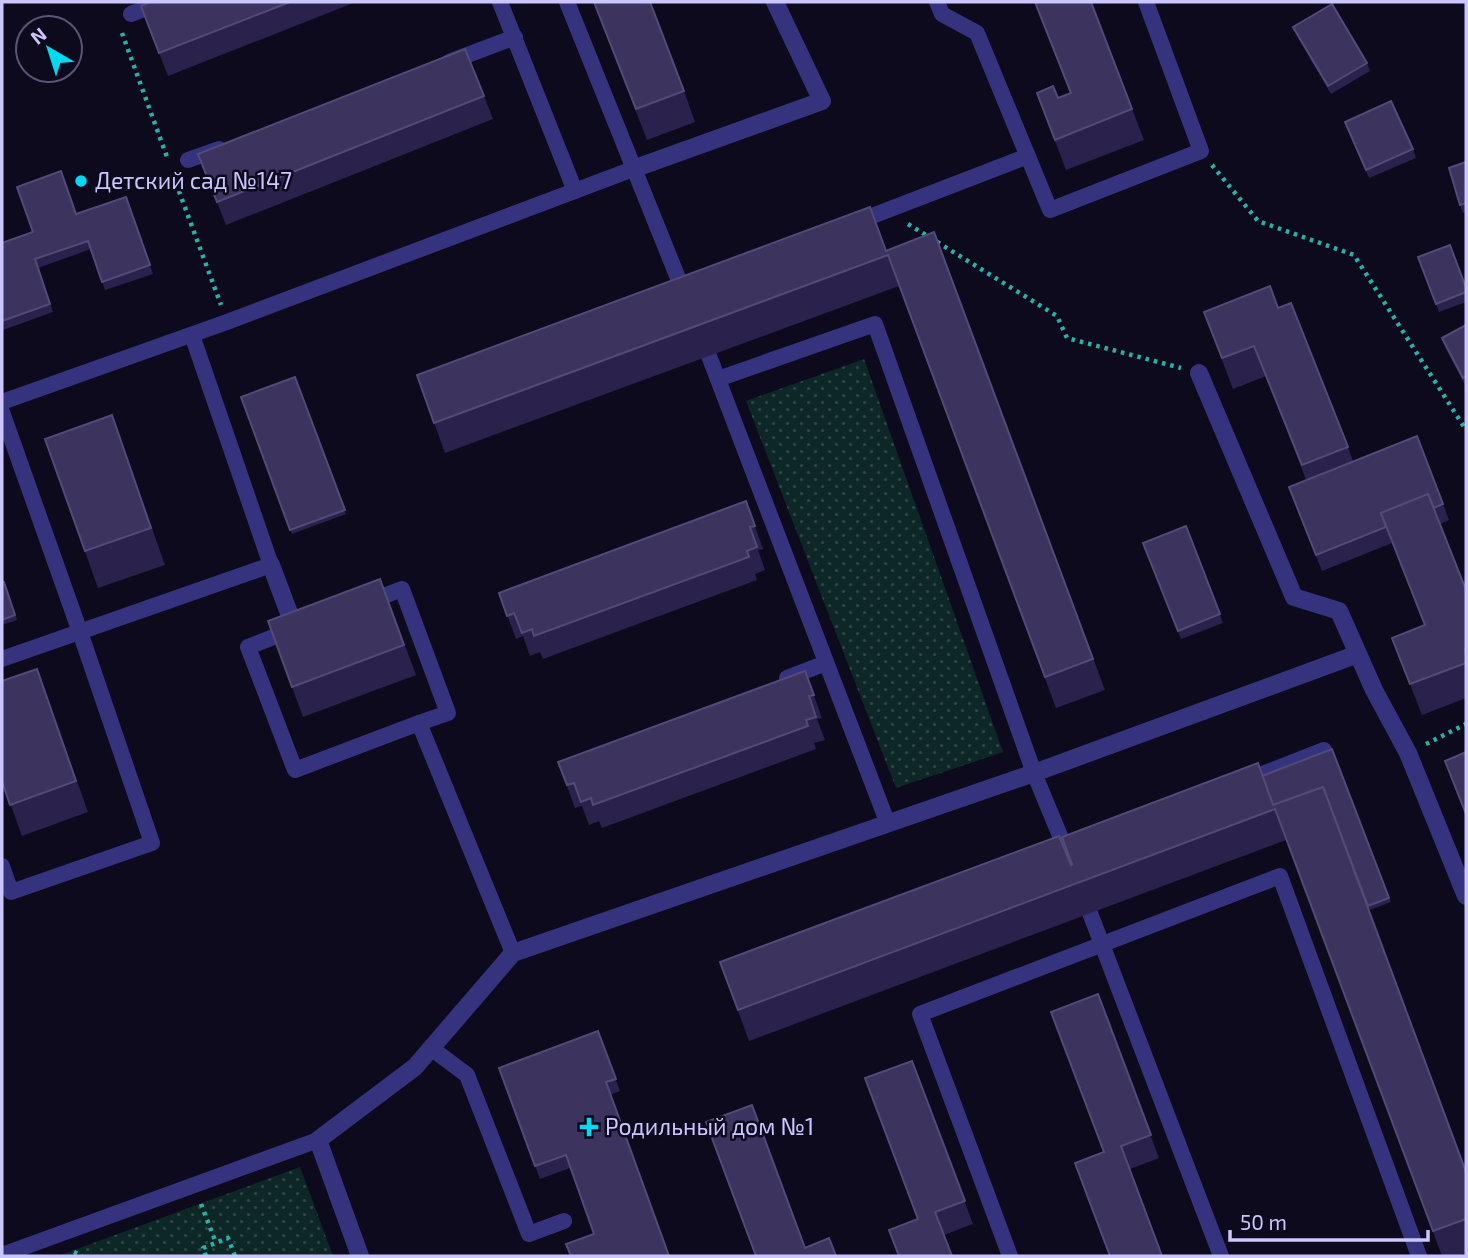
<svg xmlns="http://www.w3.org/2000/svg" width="1468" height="1258" viewBox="0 0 1468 1258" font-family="'Exo 2',sans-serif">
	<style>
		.grass { fill: url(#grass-dots) }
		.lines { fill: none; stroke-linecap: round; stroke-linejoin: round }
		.path { stroke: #27b2a9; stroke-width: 4.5; stroke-dasharray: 3.5 5; stroke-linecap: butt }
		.service { stroke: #36337e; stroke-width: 16 }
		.pedestrian { stroke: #36337e; stroke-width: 18 }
		.minor { stroke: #36337e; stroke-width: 18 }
		.wall { fill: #2a224c }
		.building { fill: #3c345f; stroke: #524b78; stroke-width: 2 }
		.poi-dot { fill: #00d9f1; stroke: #0d0a1d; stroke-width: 2.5 }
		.labels { text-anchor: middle; stroke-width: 5; stroke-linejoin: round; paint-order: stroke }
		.poi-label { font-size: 23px; fill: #ccc6ff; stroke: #0d0a1d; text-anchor: start }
	</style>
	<defs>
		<pattern id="grass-dots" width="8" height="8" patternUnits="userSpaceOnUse" patternTransform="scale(1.75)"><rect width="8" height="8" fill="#0d2726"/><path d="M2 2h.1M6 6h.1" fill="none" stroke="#2f4547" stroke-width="1.8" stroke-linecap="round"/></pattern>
	</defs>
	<rect width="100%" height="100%" fill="#0d0a1d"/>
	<g class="grass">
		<polygon points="864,359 1003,752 896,788 746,401"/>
		<polygon points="300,1167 333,1256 58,1256"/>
	</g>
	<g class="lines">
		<g class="path">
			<polyline points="122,33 167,157"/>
			<polyline points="1212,165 1258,221 1354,255 1466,430"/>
			<polyline points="173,175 221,305"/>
			<polyline points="908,224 1057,316 1067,338 1181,368"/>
			<polyline points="1426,744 1466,724"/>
			<polyline points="201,1204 216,1243"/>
			<polyline points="74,1252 82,1256"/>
			<polyline points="206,1256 203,1248 228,1238 235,1256"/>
		</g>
		<g class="service">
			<polyline points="500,2 575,191"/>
			<polyline points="567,2 686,298"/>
			<polyline points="937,2 942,14 977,33 1050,210 1201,151 1146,2"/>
			<polyline points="131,14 161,2"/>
			<polyline points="449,62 515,37"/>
			<polyline points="188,160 219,149"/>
			<polyline points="854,223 1028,156"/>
			<polyline points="709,356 888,824"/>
			<polyline points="718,379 875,324 1034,773 1073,867"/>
			<polyline points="2,402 227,322 633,169"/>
			<polyline points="2,412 80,632 152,843 11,892 2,866"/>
			<polyline points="368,602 402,589 448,713 419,723"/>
			<polyline points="294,629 248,647 295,770 419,723 513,953"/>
			<polyline points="2,659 271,565 192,335"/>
			<polyline points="787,678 826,663"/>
			<polyline points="1242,782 1324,750"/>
			<polyline points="1090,913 1221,1256"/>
			<polyline points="431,1048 467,1075 529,1234 564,1221"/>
			<polyline points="2,1255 318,1140"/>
			<polyline points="1010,1256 920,1014 1280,876 1419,1256"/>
		</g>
		<polyline class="pedestrian" points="271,565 295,629"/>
		<g class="minor">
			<polyline points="633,169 822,101 775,2"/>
			<polyline points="1199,373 1294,597 1339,611 1374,690 1408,753 1466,896"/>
			<polyline points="360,1256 318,1140 415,1067 513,953 1034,773 1358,654"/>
		</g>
	</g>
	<g class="wall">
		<polygon points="150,2 356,2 168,76 141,6"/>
		<polygon points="594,2 684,91 695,122 647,140"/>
		<polygon points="1035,2 1091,2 1144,140 1066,170 1037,93 1058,98 1070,93"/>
		<polygon points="1293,27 1367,63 1370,71 1331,94 1297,36"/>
		<polygon points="484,96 493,119 226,225 198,154"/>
		<polygon points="1345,122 1413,149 1416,158 1369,178"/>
		<polygon points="1466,162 1466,212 1463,213 1460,205"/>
		<polygon points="126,197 153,274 105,290 91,249 38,268 53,312 3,330 2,326 2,243 33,232 76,214"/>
		<polygon points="934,232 1105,690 1056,708 899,286 445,453 417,375 886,251"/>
		<polygon points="1418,257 1466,288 1466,302 1439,312"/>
		<polygon points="1278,308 1348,447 1353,461 1443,504 1449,520 1440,524 1466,590 1466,698 1422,715 1392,638 1424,625 1392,543 1322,571 1295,503 1306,480 1266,376 1233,389 1204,312"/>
		<polygon points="1466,325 1466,387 1445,347 1442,338"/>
		<polygon points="295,377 346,514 292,534 241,397"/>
		<polygon points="112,415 165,565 98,588 45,439"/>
		<polygon points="746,501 763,549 758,550 765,570 755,574 757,580 543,659 540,652 530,656 523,636 516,639 499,593"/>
		<polygon points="1186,526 1223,623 1181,639 1143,543"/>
		<polygon points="380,579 416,675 303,717 268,621"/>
		<polygon points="2,582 4,582 17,620 2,625"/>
		<polygon points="37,669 88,812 22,836 2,781"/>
		<polygon points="805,671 822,718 817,719 825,740 814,743 816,749 602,828 599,821 589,825 582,806 575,808 558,762"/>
		<polygon points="1332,749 1391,902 1370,910 1341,837 1466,1172 1466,1253 1459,1256 1442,1256 1286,840 749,1041 720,962 1071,865 1262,776"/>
		<polygon points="1098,994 1159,1158 1130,1169 1103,1153"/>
		<polygon points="598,1031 620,1091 610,1095 570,1168 540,1179 499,1068"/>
		<polygon points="912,1061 973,1224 944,1235 917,1219"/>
	</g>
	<g class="building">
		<polygon points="150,2 290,2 159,53 141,6"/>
		<polygon points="594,2 650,2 684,91 636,109"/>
		<polygon points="1035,2 1091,2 1132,109 1055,140 1037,93 1053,86 1058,98 1071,93"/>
		<polygon points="1332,4 1367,63 1328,86 1293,27"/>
		<polygon points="465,49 484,96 217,202 198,154"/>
		<polygon points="1391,101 1413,149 1366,170 1345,122"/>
		<polygon points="1466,162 1466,203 1460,205 1449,168"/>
		<polygon points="61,171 76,214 126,197 150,265 102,282 88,241 35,259 50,304 2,321 2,243 33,232 17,187"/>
		<polygon points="870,207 886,251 934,232 1093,659 1045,677 888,255 434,423 417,375"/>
		<polygon points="1450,245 1466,288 1466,292 1436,304 1418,257"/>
		<polygon points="1270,286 1278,308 1291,303 1348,447 1302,465 1254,346 1222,358 1204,312"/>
		<polygon points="1466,325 1466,376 1463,378 1442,338"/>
		<polygon points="295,377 345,510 290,530 241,397"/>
		<polygon points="112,415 151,528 85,551 45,439"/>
		<polygon points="1417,436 1443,504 1434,508 1428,494 1381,513 1386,527 1316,555 1289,487"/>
		<polygon points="1428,494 1466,590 1466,648 1465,649 1466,652 1466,663 1410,684 1392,638 1425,625 1381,513"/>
		<polygon points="746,501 755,526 750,527 757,547 747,551 749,557 534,636 532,629 522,633 514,613 507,616 499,593"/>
		<polygon points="1186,526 1220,614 1178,631 1143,543"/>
		<polygon points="380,579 404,645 292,687 268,621"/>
		<polygon points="2,582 4,582 15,615 2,620"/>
		<polygon points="37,669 76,781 10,805 2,781 2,681"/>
		<polygon points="805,671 814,695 809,696 816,717 806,720 808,726 593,805 591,798 581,802 574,783 567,785 558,762"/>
		<polygon points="1332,749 1389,898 1368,906 1323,787 1273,805 1262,776"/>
		<polygon points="1466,752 1466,814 1445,761"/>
		<polygon points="1258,763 1273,805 1323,787 1466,1172 1466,1219 1433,1231 1275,809 738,1010 720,962 1059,836 1071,865 1072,864 1062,837"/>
		<polygon points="1098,994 1151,1135 1121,1146 1162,1256 1110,1256 1075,1163 1104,1152 1051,1012"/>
		<polygon points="598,1031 616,1079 606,1082 669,1256 571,1256 566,1244 594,1234 566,1155 535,1166 499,1068"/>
		<polygon points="912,1061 965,1201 935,1212 952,1256 899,1256 889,1230 918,1219 865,1078"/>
		<polygon points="752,1105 805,1248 829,1238 836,1256 756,1256 706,1122"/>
	</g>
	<g class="poi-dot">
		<circle cx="81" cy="181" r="7"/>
		<path d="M585.5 1116.5h7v7h7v7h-7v7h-7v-7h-7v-7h7z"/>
	</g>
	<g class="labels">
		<g class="poi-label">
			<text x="95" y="189">Детский сад №147</text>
			<text x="605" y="1135">Родильный дом №1</text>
		</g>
	</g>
	<rect width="1468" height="1258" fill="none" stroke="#ccc6ff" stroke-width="7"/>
	<g transform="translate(49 49) rotate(321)"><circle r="33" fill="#0d0a1d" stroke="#595577" stroke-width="2"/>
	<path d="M0-5L12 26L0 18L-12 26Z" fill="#00d9f1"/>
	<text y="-10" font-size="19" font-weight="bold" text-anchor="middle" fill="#ccc6ff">N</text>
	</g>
	<path d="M1230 1230v10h198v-10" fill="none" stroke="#ccc6ff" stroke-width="3.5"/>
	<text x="1240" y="1230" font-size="21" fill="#ccc6ff" stroke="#0d0a1d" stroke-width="5" paint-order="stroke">50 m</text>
</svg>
